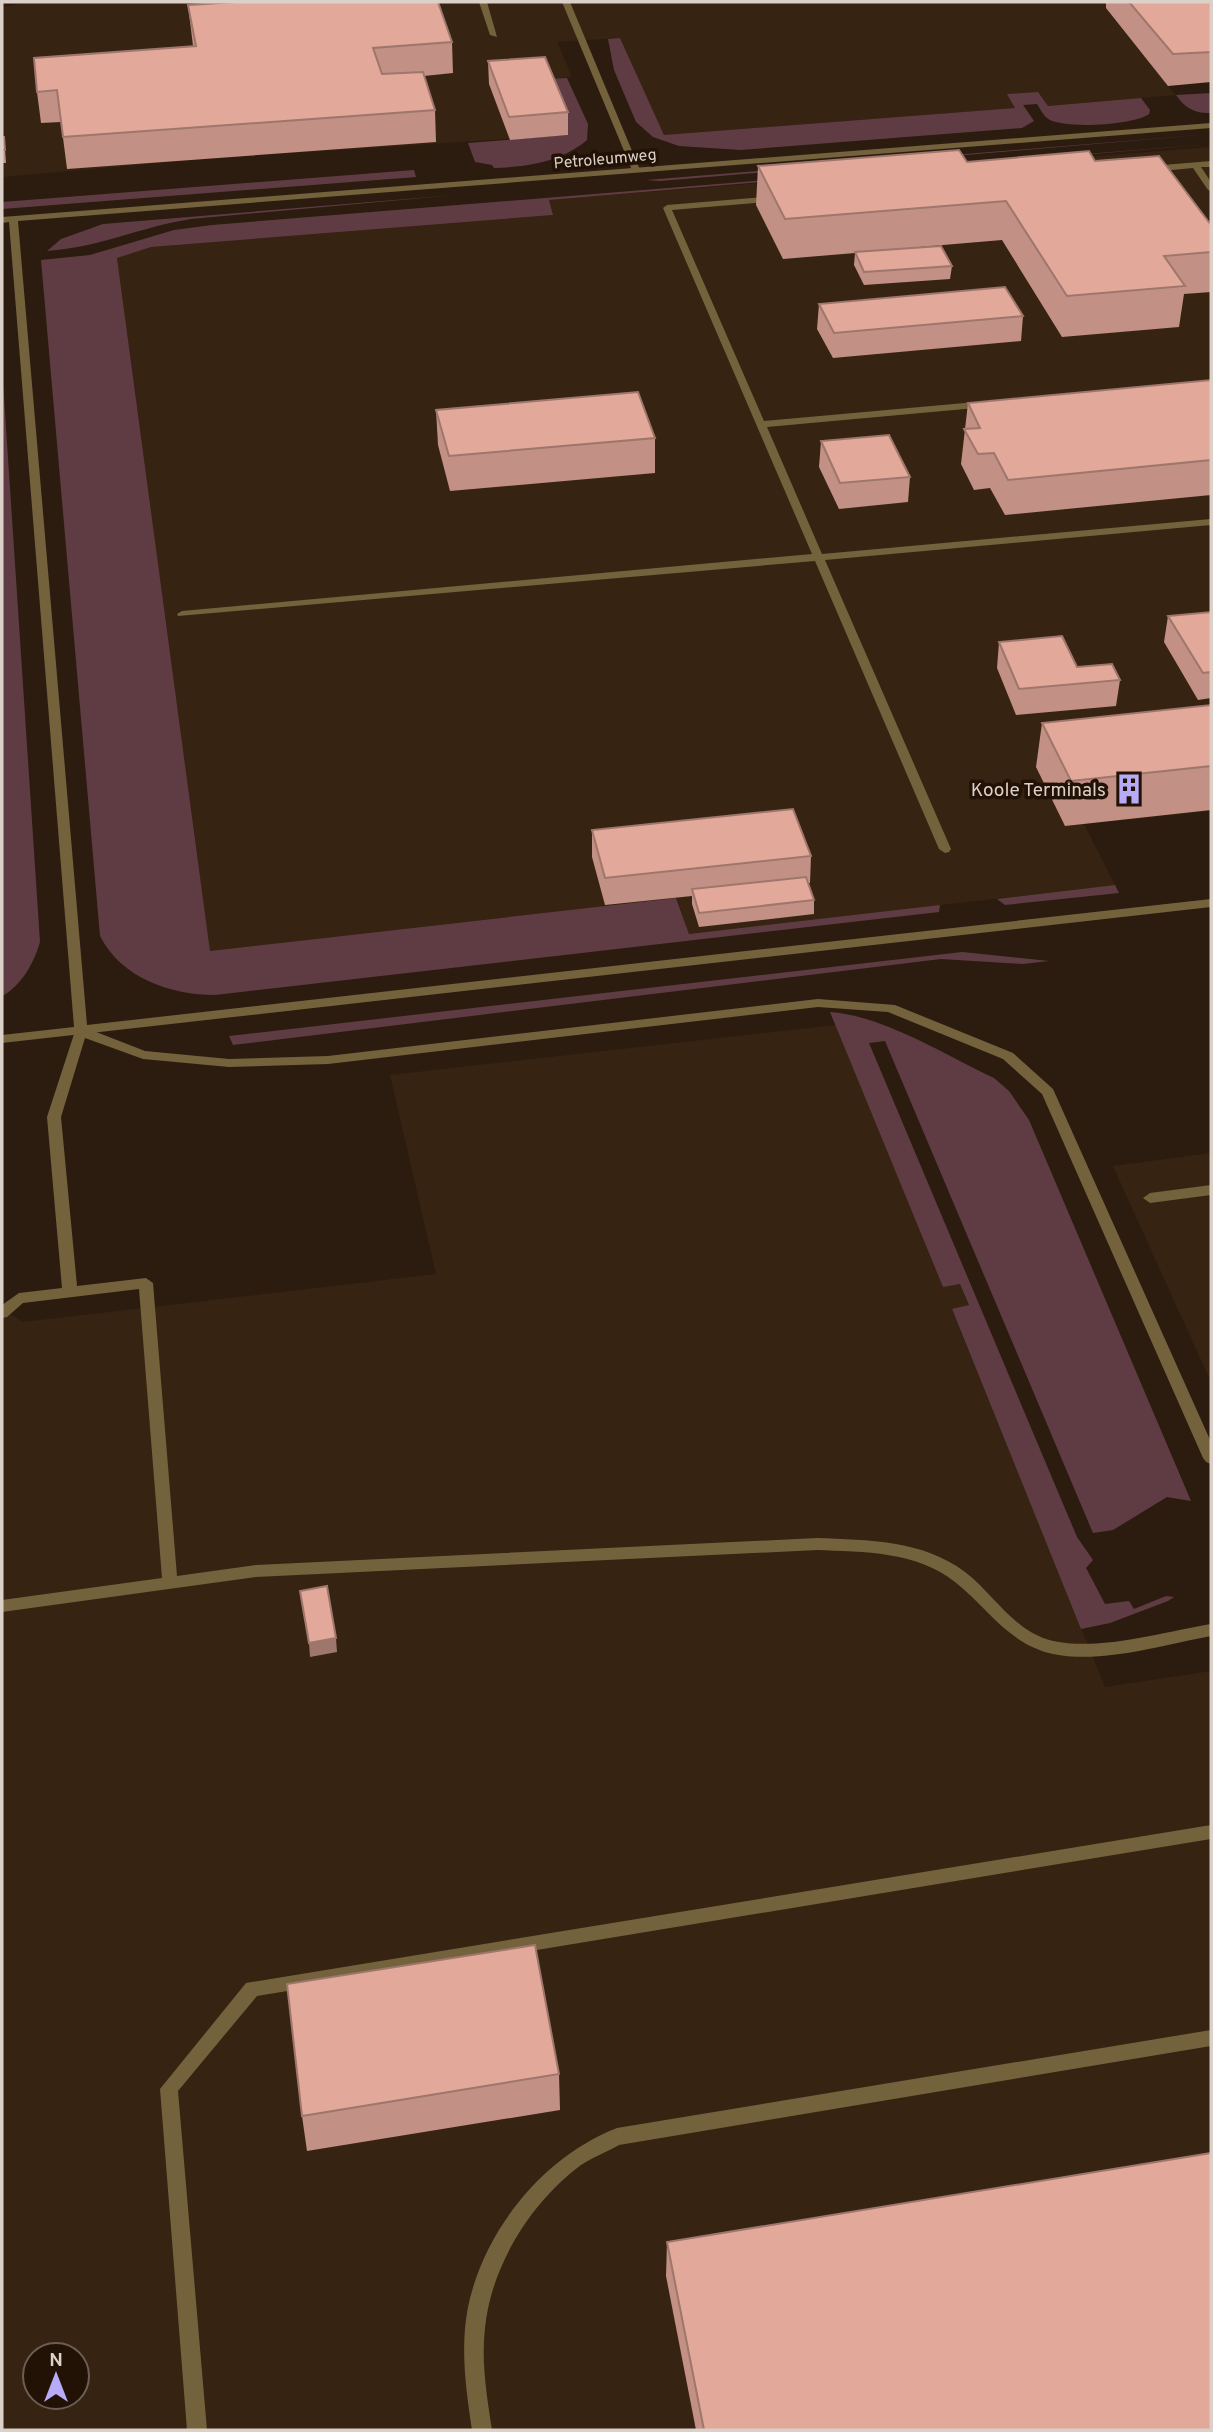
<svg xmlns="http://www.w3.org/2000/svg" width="1213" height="2432" viewBox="0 0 1213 2432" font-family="Overpass,sans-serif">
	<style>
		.built { fill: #372312; fill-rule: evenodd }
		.green { fill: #5f3c43 }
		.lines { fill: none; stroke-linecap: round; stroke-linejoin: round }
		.service { fill: #74623c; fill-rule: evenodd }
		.minor { fill: #74623c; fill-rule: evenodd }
		.wall { fill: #c29084 }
		.shaded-wall { fill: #9e766c }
		.building { fill: #e2a89a; stroke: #9e766c; stroke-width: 2 }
		.labels { text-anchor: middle; stroke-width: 7; stroke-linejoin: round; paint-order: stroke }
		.far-street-label { font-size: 16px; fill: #dcd1c9; stroke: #221206 }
		.poi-label { font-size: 19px; fill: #dcd1c9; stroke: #221206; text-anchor: end }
	</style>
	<rect width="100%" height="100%" fill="#2c1c0f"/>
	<g class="built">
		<polygon points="31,2 1193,2 1168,86 1176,95 1048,106 1038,92 1008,94 1016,108 664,135 620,38 557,42 572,77 546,79 568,135 215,158 2,177 2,7"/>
		<polygon points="1211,147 1211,811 1084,824 1115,885 689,934 677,898 210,951 117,258 151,247 553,215 548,200"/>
		<path d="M836 1025 943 1286 960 1284 969 1306 952 1310 1105 1687 1211 1671V2430H2V1309L23 1322 436 1274 390 1075ZM35 2355H77V2397H35Z"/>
		<polygon points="1211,1153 1211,1382 1113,1166"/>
	</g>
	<g class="green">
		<path d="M620 38 664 135 1015 108 1007 94 1038 92 1048 106 1141 98 1150 110 1149 114C1135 125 1061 130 1047 118 1043 115 1040 108 1037 104L1023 105 1034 121 1022 128 741 150 679 146 653 137 636 122 614 70 608 39Z"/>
		<path d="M567 78 588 124 587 140C561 162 527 167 494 168L492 165 475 162 468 143 568 135 546 79Z"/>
		<path d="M1211 93V113C1195 114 1185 108 1176 95Z"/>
		<polygon points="1211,134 660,181 646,180"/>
		<path d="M1211 144 549 200 553 215 151 247 117 258 210 951 676 898 689 934 940 905 939 912 215 995C171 995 121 978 100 936L41 260 90 255 174 230 212 225Z"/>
		<polygon points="414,170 416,177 2,209 2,202"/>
		<path d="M456 195 191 219C140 227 101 247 47 251L61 239 103 224Z"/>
		<path d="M2 367 40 942C34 963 21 986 2 996Z"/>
		<polygon points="1115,885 1119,893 1005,905 997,899"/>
		<polygon points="962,952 1049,961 1023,964 941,959 233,1045 229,1036"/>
		<path d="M830 1012C884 1016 945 1055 994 1078L1009 1091 1029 1120 1191 1501 1167 1497 1113 1530 1093 1533 885 1041 869 1043 1077 1537 1093 1560 1086 1568 1105 1604 1129 1601 1134 1609 1166 1596 1174 1597 1168 1601 1110 1623 1081 1629 952 1309 969 1305 960 1284 943 1287Z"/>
	</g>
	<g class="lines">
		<g class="service">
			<polygon points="479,2 487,2 497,37 490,35"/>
			<polygon points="562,2 570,2 640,170 639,172 632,170"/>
			<polygon points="1211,161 1211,167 1201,167 1211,182 1211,191 1208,190 1193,168 1151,172 1147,169 1151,166"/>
			<polygon points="775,196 779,199 778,201 672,210 764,421 987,401 992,404 987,407 767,427 822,554 1211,519 1211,525 825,560 951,849 949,852 945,853 939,849 815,561 178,616 177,614 182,611 812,554 663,208 667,205"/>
			<path d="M818 999 895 1005 1013 1053 1053 1089 1211 1442V1464L1206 1462 1203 1458 1042 1094 1003 1059 888 1012 818 1007 328 1064 229 1067 143 1059 85 1038 61 1117 77 1286 146 1278 153 1283 177 1576 256 1565 817 1538C868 1540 923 1540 965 1572 995 1595 1014 1632 1053 1641 1101 1651 1163 1632 1211 1624V1636C1163 1645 1101 1664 1053 1654 1008 1644 988 1608 955 1582 916 1551 864 1552 817 1550L256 1577 2 1612V1600L162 1578 139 1289 23 1303 7 1317 2 1318V1305L19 1293 62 1288 47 1117 76 1028H86L145 1051 229 1059 328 1056Z"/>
			<polygon points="1211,1185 1211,1195 1150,1203 1143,1198 1150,1193"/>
			<polygon points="1211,1825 1211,1839 257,1996 178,2091 207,2430 187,2430 160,2089 246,1983"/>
			<path d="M1211 2030V2046L619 2145C607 2152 593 2157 581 2165 531 2202 491 2266 485 2328 481 2362 487 2397 492 2430H472C466 2390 460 2348 468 2307 484 2230 543 2157 617 2128Z"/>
		</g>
		<polygon class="minor" points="1211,123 1211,128 18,221 87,1025 1211,899 1211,907 2,1043 2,1035 74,1027 9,222 2,223 2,217"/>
	</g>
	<g class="wall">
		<polygon points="1106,2 1211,2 1211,82 1168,86 1106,8"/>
		<polygon points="188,5 452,42 453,73 424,76 435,110 436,142 67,169 61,122 41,123 37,92 193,46"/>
		<polygon points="488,61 568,112 568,135 510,140 489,84"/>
		<polygon points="2,137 5,149 6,163 2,163"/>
		<polygon points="1095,161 1211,225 1211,292 1184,294 1179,327 1062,337 1002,240 896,249 952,266 950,279 864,285 854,265 855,253 783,259 756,205 758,166"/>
		<polygon points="819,304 1023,316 1021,341 833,358 817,329"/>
		<polygon points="1211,380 1211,495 1005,515 990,488 974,490 961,464 968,403"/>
		<polygon points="436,410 655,438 655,473 450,491 438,445"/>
		<polygon points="821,441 910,477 908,502 839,509 819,467"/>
		<polygon points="1211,612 1211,698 1198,700 1164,642 1168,616"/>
		<polygon points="999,642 1077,667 1120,680 1116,706 1016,715 997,668"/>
		<polygon points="1211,705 1211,810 1065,826 1036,767 1042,723"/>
		<polygon points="592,830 811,856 810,883 808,883 814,900 814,914 699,927 692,904 692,896 605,905 592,857"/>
		<polygon points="559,2074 560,2110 307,2151 302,2116"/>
		<polygon points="667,2242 1211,2430 696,2430 666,2276"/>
	</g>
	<polygon class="shaded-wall" points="336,1638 337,1652 310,1657 309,1643"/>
	<g class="building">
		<polygon points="236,2 438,2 452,42 373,48 382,74 423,72 435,110 63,137 57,90 37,92 34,58 196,46 188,5"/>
		<polygon points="1129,2 1211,2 1211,52 1173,54"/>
		<polygon points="545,57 568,112 509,117 488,61"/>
		<polygon points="2,137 4,137 5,150 2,150"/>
		<polygon points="959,150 967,162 1089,151 1095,161 1159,156 1211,225 1211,252 1164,256 1185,286 1067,296 1006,201 785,219 758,166"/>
		<polygon points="941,246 952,266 864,272 855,252"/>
		<polygon points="1005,287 1023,316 834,333 819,304"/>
		<polygon points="1211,380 1211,460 1008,480 994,453 978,454 964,429 980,428 968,403"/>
		<polygon points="638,392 655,438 449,456 436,410"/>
		<polygon points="889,435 910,477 840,483 821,441"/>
		<polygon points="1211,612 1211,672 1203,673 1168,616"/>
		<polygon points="1062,636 1077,667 1112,664 1120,680 1019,689 999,642"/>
		<polygon points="1211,705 1211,766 1071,781 1042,723"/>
		<polygon points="793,809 811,856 605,878 592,830"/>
		<polygon points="806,877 814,900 699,913 692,889"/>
		<polygon points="327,1586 336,1638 309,1643 300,1591"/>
		<polygon points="535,1945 559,2074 302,2116 287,1984"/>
		<polygon points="1211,2153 1211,2430 704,2430 667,2242"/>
	</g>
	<defs>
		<g id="building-bare" transform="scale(2.415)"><path d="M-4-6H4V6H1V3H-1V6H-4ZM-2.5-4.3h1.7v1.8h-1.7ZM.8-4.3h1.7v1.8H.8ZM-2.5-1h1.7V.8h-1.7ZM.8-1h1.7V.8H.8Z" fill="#b7abf8" stroke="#221206" stroke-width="2.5" paint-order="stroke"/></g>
	</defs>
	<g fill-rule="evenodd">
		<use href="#building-bare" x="1129" y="789"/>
	</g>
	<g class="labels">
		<g class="far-street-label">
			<text transform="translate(605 158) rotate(-5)" y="6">Petroleumweg</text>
		</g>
		<g class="poi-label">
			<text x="1106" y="796">Koole Terminals</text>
		</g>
	</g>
	<rect width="1213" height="2432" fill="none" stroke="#dcd1c9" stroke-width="7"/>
	<g transform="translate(56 2376)"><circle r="33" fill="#221206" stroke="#6c5e54" stroke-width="2"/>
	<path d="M0-5L12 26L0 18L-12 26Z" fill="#b7abf8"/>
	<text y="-10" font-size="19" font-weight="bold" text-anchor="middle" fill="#dcd1c9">N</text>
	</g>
</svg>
